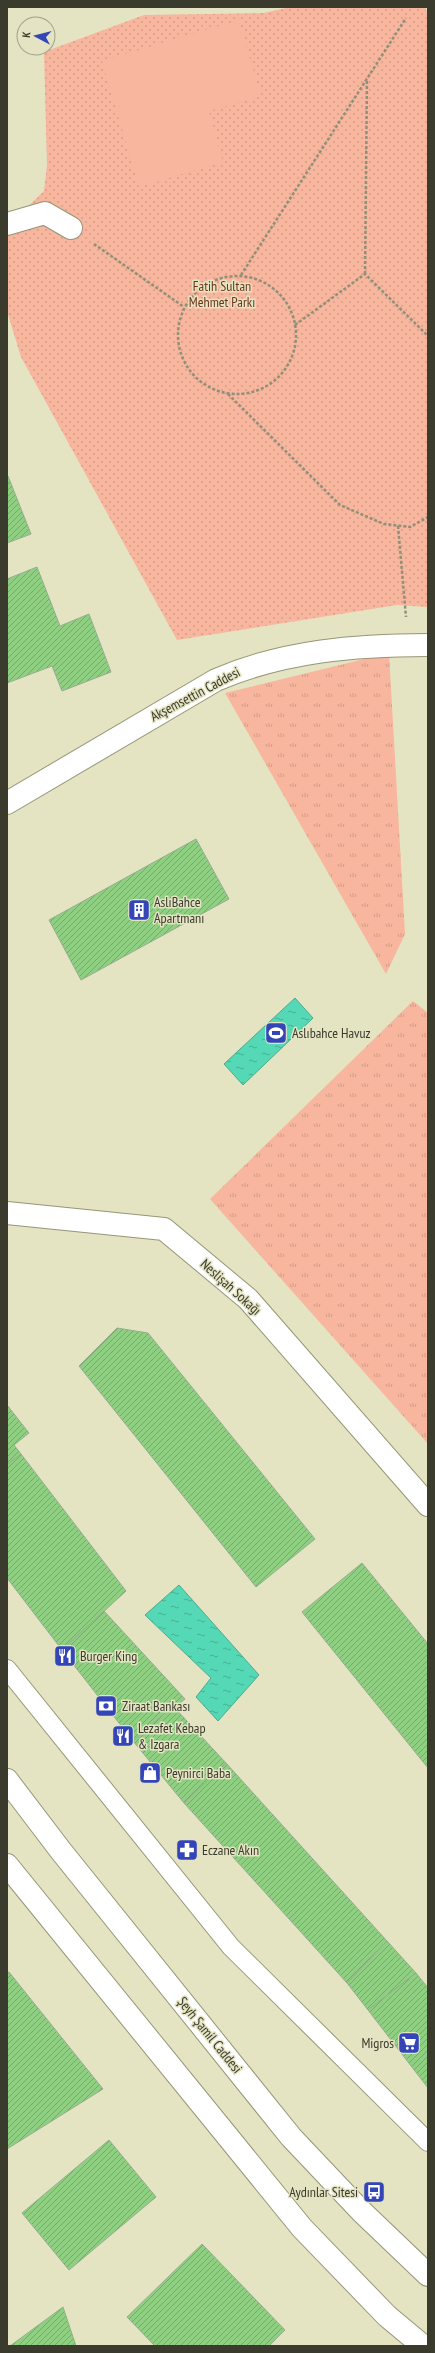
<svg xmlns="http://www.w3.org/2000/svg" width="435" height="2353" viewBox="0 0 435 2353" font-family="'PT Sans Narrow',sans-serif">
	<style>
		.grass { fill: url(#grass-tufts) }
		.park { fill: url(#park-dots) }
		.pitch { fill: #f7b69d }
		.water { fill: url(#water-ripples); stroke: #4ca98d }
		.building { fill: url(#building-hatch); stroke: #97ac92 }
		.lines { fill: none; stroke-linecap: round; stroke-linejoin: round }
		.service-casing { stroke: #969677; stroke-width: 20 }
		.minor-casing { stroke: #969677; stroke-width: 24 }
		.tertiary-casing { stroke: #969677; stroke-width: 24 }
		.path { stroke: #909078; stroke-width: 2.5; stroke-dasharray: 3 2; stroke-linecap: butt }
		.service { stroke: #fff; stroke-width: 18 }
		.minor { stroke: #fff; stroke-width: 22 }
		.tertiary { stroke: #fff; stroke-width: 22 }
		.labels { text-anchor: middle; stroke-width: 3; stroke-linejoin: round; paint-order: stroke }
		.park-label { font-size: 14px; fill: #71341b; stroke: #e4e4c3 }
		.street-label { font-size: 14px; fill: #3a3a2d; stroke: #e4e4c3 }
		.poi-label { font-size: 14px; fill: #3a3a2d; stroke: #e4e4c3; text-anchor: start }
	</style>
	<defs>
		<pattern id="grass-tufts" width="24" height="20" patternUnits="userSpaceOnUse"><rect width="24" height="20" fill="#f7b69d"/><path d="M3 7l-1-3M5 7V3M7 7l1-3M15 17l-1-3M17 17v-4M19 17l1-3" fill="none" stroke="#d49d88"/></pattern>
		<pattern id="park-dots" width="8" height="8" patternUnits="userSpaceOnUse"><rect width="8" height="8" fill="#f7b69d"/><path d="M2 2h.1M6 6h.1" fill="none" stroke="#d49d88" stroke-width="1.8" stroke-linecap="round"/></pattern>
		<pattern id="water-ripples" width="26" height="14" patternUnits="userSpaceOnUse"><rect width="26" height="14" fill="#54d8b6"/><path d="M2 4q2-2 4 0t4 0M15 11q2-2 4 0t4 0" fill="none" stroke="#47b094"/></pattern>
		<pattern id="building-hatch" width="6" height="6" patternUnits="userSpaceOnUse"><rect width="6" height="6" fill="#8fcf81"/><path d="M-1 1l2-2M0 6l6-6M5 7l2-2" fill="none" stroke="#76a96a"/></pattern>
	</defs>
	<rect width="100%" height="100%" fill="#e4e4c3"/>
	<g class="grass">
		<polygon points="389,653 405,934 386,974 225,693"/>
		<polygon points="413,1001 428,1013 428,1444 210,1199"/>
	</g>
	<polygon class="park" points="290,7 425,7 428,14 428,607 397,605 177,640 21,357 7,311 7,227 44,191 47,165 44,52 144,15 264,13"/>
	<polygon class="pitch" points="239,20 261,96 209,111 223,162 139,187 102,61"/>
	<g class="water">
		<polygon points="295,998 313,1018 243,1085 224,1064"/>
		<polygon points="179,1585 259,1675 218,1721 196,1697 211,1678 145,1615"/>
	</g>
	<g class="building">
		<polygon points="8,476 31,534 7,543 7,477"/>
		<polygon points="37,567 60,626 89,614 111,672 62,691 52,666 7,683 7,579"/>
		<polygon points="196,839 229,899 81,980 49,920"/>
		<polygon points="117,1328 148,1333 315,1539 256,1587 79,1366"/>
		<polygon points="7,1405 29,1433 14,1445 21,1454 7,1465"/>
		<polygon points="21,1454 126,1591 62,1650 7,1578 7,1465"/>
		<polygon points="362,1563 428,1644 428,1768 302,1612"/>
		<polygon points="104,1611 185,1699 133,1741 62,1650"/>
		<polygon points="173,1706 226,1763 184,1803 133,1741"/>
		<polygon points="226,1763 387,1941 347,1983 184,1803"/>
		<polygon points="387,1941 416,1973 368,2010 347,1983"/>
		<polygon points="9,1972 103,2089 7,2149 7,1973"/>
		<polygon points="416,1973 428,1988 428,2088 368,2010"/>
		<polygon points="109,2140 156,2197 69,2270 22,2213"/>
		<polygon points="202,2244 285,2330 269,2346 155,2346 127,2317"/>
		<polygon points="63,2307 76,2346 10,2346"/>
	</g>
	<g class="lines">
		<g class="service-casing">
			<polyline id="service" points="7,1669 231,1947 428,2142"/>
		</g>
		<g class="minor-casing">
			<g id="minor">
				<polyline points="7,224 45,213 71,228"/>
				<polyline points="7,1213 164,1229 248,1299 428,1505"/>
			</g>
		</g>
		<g class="tertiary-casing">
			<g id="tertiary">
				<path d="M7 803 216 680C283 651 356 645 428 645"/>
				<polyline points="7,1780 61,1851 291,2137 361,2211 428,2275"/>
				<polyline points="7,1865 302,2228 387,2316 423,2346"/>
			</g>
		</g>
		<g class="path">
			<polyline points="94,244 184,307"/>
			<polyline points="365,274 367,79"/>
			<polyline points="241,275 406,18"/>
			<circle cx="237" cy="335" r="59"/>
			<polyline points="295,325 365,274 428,336"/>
			<polyline points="228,394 340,505 384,524 410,527 428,517"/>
			<polyline points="398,526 406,617"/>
		</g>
		<use href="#service" class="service"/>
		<use href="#minor" class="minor"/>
		<use href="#tertiary" class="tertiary"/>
	</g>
	<defs>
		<g id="building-square" transform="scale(1.15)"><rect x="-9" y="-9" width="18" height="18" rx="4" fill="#3445b7" stroke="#e4e4c3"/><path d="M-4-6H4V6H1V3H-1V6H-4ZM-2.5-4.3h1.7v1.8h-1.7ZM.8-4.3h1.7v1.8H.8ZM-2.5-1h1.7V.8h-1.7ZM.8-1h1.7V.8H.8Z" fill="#fff"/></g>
		<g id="stadium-square" transform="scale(1.15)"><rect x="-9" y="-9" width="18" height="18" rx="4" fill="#3445b7" stroke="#e4e4c3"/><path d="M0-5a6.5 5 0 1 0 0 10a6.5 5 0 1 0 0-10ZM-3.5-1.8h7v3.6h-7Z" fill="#fff"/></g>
		<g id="restaurant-square" transform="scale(1.15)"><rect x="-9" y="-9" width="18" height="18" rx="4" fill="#3445b7" stroke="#e4e4c3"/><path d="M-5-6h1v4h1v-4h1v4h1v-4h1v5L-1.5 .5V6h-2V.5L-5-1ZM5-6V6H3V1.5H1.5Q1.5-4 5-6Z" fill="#fff"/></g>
		<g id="bank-square" transform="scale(1.15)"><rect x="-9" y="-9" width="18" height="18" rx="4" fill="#3445b7" stroke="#e4e4c3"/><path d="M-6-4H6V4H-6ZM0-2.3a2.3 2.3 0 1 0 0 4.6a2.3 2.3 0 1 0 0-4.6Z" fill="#fff"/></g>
		<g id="shop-square" transform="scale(1.15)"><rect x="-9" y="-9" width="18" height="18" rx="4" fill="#3445b7" stroke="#e4e4c3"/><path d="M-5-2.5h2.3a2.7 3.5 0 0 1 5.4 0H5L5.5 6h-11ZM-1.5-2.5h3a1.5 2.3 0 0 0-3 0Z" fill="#fff"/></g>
		<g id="pharmacy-square" transform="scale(1.15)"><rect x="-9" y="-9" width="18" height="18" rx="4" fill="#3445b7" stroke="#e4e4c3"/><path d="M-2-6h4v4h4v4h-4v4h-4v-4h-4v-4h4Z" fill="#fff"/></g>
		<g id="supermarket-square" transform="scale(1.15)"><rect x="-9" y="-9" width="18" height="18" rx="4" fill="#3445b7" stroke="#e4e4c3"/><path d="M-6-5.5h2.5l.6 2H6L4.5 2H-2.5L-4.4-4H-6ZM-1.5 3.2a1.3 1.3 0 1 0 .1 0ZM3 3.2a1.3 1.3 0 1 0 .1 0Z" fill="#fff"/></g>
		<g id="bus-square" transform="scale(1.15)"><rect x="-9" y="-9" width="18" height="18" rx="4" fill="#3445b7" stroke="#e4e4c3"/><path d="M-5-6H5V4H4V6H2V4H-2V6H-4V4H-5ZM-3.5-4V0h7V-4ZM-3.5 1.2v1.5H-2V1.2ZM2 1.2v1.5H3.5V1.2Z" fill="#fff"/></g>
	</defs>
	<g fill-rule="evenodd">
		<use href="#building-square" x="139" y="910"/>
		<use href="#stadium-square" x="276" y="1033"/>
		<use href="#restaurant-square" x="65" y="1656"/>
		<use href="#bank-square" x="106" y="1706"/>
		<use href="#restaurant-square" x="123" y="1736"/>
		<use href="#shop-square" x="150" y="1773"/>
		<use href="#pharmacy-square" x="187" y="1850"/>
		<use href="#supermarket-square" x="409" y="2043"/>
		<use href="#bus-square" x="374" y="2192"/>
	</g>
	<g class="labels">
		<g class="park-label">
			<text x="222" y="291">Fatih Sultan<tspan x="222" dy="16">Mehmet Parkı</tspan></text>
		</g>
		<g class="street-label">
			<text transform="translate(195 694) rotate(-28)" y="5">Akşemsettin Caddesi</text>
			<text transform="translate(231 1287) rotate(42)" y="5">Neslişah Sokağı</text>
			<text transform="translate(210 2035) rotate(51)" y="5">Şeyh Şamil Caddesi</text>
		</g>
		<g class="poi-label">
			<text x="154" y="907">AslıBahce<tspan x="154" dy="16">Apartmanı</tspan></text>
			<text x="292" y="1038">Aslıbahce Havuz</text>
			<text x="80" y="1661">Burger King</text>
			<text x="122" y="1711">Ziraat Bankası</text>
			<text x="138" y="1733">Lezafet Kebap<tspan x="138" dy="16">&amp; Izgara</tspan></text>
			<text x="166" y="1778">Peynirci Baba</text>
			<text x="202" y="1855">Eczane Akın</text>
			<text x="394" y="2048" text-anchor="end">Migros</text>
			<text x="358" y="2197" text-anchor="end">Aydınlar Sitesi</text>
		</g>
	</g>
	<rect width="435" height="2353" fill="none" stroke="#3a3a2d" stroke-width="16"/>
	<g transform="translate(36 36) rotate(277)"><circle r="19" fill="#e4e4c3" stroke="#a0a087"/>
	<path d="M0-3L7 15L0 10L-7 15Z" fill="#3445b7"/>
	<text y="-6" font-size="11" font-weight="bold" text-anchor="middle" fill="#3a3a2d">K</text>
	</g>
</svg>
